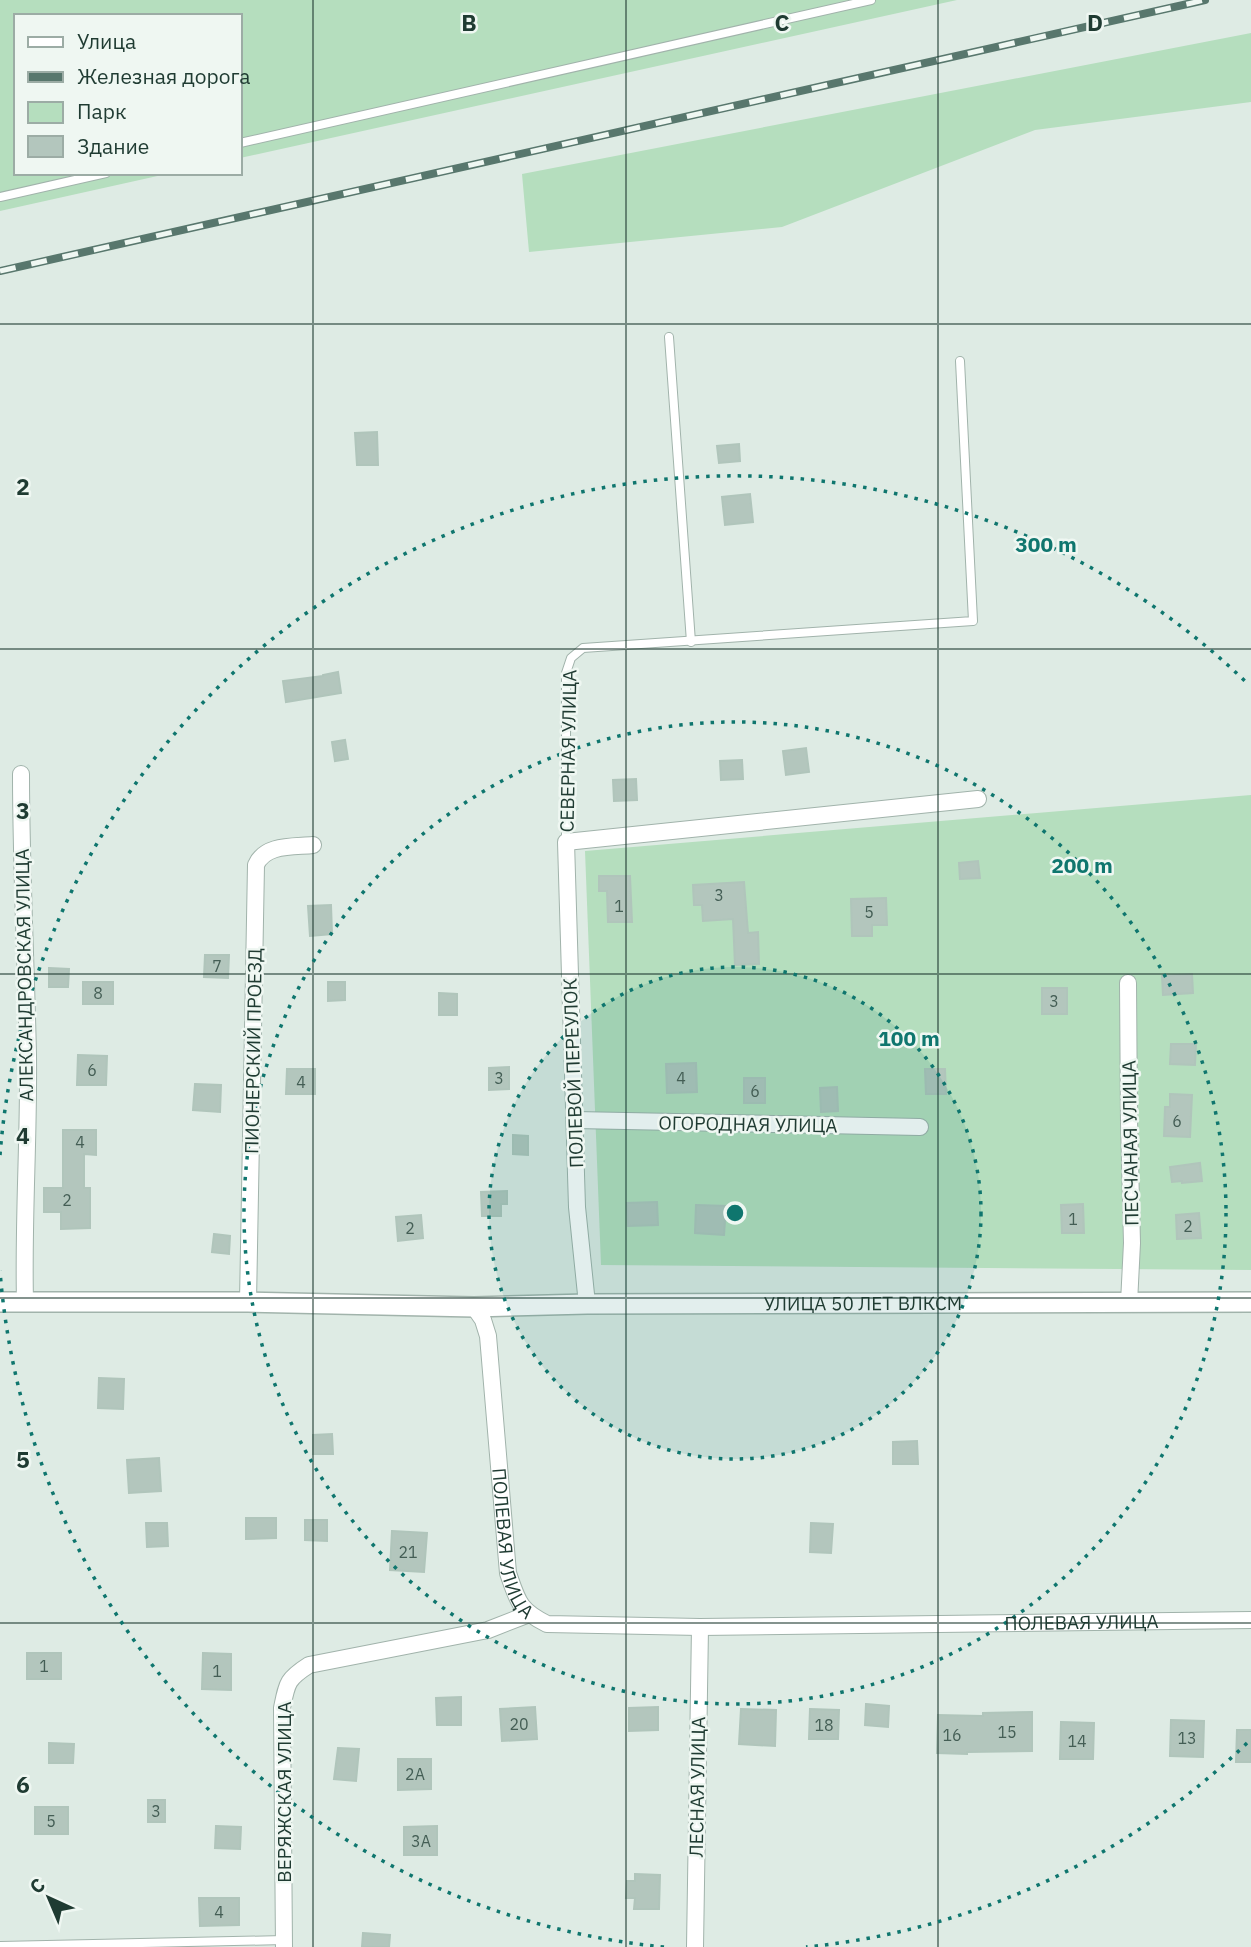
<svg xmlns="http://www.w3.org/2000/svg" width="1251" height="1947" viewBox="0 0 1251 1947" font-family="'IBM Plex Sans',sans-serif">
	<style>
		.green { fill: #b5debe }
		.building { fill: #b3c6bd; stroke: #b0c5bb; stroke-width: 2 }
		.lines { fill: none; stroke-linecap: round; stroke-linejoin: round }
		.service-casing { stroke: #a1b3ab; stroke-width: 10 }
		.minor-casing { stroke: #a1b3ab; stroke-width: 18 }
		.tertiary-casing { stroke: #a1b3ab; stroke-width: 22 }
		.service { stroke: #fff; stroke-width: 8 }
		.minor { stroke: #fff; stroke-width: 16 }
		.tertiary { stroke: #fff; stroke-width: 19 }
		.rail-casing { stroke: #58776d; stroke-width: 8 }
		.rail { stroke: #eff7f2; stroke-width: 5; stroke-dasharray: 16; stroke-linecap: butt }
		.grid { fill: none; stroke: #1f3b32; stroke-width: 2; stroke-opacity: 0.55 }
		.ring { fill: none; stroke: #0f766e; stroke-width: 3.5; stroke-dasharray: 3.5 7 }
		.labels { text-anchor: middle; stroke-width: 5; stroke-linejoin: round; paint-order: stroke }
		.number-label { font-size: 16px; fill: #445e55 }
		.street-label { font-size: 19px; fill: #1f3b32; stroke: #eff7f2 }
		.grid-label { font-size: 23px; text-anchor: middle; font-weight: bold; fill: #1f3b32; stroke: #eff7f2; stroke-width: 5; stroke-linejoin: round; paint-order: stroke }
		.centre { fill: #0f766e; stroke: #eff7f2; stroke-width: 3.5 }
		.ring-label { font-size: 21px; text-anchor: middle; font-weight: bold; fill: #0f766e; stroke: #eff7f2; stroke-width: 5; stroke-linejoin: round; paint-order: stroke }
	</style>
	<rect width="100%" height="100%" fill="#deebe4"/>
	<g class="green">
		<polygon points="0,0 957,0 240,158 240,16 16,16 16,173 171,173 0,211"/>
		<polygon points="1251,33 1251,102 1035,130 782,227 529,252 522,174"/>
		<polygon points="1251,795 1251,1270 601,1265 585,851"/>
	</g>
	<g class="building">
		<polygon points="377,432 378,465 357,465 355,433"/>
		<polygon points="739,444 740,461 719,463 717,446"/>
		<polygon points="750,494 753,522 725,525 722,497"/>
		<polygon points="338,672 341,693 286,702 283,681 323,676 323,675"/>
		<polygon points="345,740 348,759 335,761 332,742"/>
		<polygon points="806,748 809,772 786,775 783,751"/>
		<polygon points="742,760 743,779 721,780 720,761"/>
		<polygon points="636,779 637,800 614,801 613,780"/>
		<polygon points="978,861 980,878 960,879 959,863"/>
		<polygon points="599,876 630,876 632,922 608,922 607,891 599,891"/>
		<polygon points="744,882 748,933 758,932 759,964 735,965 733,919 703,921 702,905 694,905 693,885"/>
		<polygon points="886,898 887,925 872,925 872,936 852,936 851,899"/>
		<polygon points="331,905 332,934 310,936 308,906"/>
		<polygon points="205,955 229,955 228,978 204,977"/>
		<polygon points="49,968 69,969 68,987 49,987"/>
		<polygon points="1192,974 1193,993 1163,995 1162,976"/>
		<rect x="83" y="982" width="30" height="22"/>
		<polygon points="328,982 345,982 345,1000 328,1001"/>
		<rect x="1042" y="988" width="25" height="26"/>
		<polygon points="439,993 457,994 457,1015 439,1015"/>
		<polygon points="1171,1044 1196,1044 1195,1065 1170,1064"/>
		<polygon points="78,1055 107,1056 106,1085 77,1085"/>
		<polygon points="696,1063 697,1092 667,1093 666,1064"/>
		<polygon points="509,1067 509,1089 489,1090 489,1068"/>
		<polygon points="287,1069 315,1069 315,1094 286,1094"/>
		<polygon points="925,1069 945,1069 946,1094 926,1094"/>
		<rect x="744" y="1078" width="21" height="25"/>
		<polygon points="195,1084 221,1085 220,1112 193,1110"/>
		<polygon points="837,1087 838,1111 821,1112 820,1088"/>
		<polygon points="1170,1094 1192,1095 1190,1137 1164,1136 1165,1107 1170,1107"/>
		<polygon points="63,1130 96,1130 96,1155 84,1154 84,1188 90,1188 90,1228 61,1229 61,1212 44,1212 44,1188 63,1188"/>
		<polygon points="513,1135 528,1136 528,1155 513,1154"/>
		<polygon points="1200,1163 1202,1181 1182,1183 1182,1181 1172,1182 1170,1167"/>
		<polygon points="507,1191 507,1204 501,1204 501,1216 482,1216 481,1192"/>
		<polygon points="657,1202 658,1225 628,1226 627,1203"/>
		<polygon points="1083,1204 1084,1233 1062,1233 1061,1205"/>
		<polygon points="696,1205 726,1206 724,1235 695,1233"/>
		<polygon points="1199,1213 1201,1238 1177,1239 1176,1215"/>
		<polygon points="421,1215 423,1238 398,1241 396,1217"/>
		<polygon points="214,1234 230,1236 229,1254 212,1252"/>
		<polygon points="99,1378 124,1379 123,1409 98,1408"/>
		<polygon points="332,1434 333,1454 313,1454 313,1435"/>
		<polygon points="917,1441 918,1464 893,1464 893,1442"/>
		<polygon points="159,1458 161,1491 129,1493 127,1460"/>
		<polygon points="246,1518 276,1518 276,1538 246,1539"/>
		<polygon points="305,1520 327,1520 327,1541 305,1540"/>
		<polygon points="146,1523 167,1523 168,1546 147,1547"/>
		<polygon points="811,1523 833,1524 831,1553 810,1552"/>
		<polygon points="392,1531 427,1533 424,1572 390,1570"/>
		<rect x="27" y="1653" width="34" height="26"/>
		<polygon points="203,1653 231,1654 231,1690 202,1689"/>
		<polygon points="461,1697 461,1725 437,1725 436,1698"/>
		<polygon points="866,1704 889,1706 888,1727 865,1725"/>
		<polygon points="535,1707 537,1739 502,1741 500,1709"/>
		<polygon points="658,1707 658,1730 629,1731 629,1708"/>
		<polygon points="741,1709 776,1710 775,1746 739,1744"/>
		<polygon points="810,1709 839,1710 838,1739 809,1739"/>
		<polygon points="1032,1712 1032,1751 967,1752 967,1754 937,1753 938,1715 983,1716 983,1713"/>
		<polygon points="1171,1720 1204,1721 1203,1757 1170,1756"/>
		<polygon points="1061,1722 1094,1723 1093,1759 1060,1759"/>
		<polygon points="1237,1730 1251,1730 1251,1762 1236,1762"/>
		<polygon points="49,1743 74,1744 73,1763 49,1763"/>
		<polygon points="338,1748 359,1749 356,1781 334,1779"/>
		<polygon points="398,1759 431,1759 431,1789 398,1790"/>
		<rect x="148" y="1800" width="17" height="22"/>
		<rect x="35" y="1807" width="33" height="27"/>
		<polygon points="216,1826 241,1827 240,1849 215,1848"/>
		<polygon points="437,1826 437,1855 404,1855 404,1827"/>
		<polygon points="635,1874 660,1875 659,1909 634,1909 635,1898 626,1898 627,1881 635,1881"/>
		<polygon points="199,1898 239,1898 239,1925 200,1926"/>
		<polygon points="363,1933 390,1935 389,1947 362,1947"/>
	</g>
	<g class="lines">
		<g class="service-casing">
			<g id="service">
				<polyline points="240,143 871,0"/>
				<polyline points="0,197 106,173"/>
				<polyline points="669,337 691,642"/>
				<polyline points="566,842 566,673 571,658 583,648 973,621 960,361"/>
				<polyline points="0,1946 284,1940"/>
			</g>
		</g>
		<g class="minor-casing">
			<g id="minor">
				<path d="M21 774C21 868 26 962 28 1056 29 1138 23 1220 25 1301"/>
				<polyline points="1128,983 1129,1121 1132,1243 1129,1303"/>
				<polyline points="575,1120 920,1127"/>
				<path d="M248 1302 256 865C265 844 293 847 313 845"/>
				<polyline points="587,1304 577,1207 566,842 978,799"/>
				<path id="s1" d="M474 1307 483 1320 488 1336 508 1573C518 1602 519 1610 547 1624L700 1627 1251 1620"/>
				<path d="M284 1947 282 1708C287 1683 287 1679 309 1665L488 1630 529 1614"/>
				<polyline points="695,1947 700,1627"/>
			</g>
		</g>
		<g class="tertiary-casing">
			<g id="tertiary">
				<path id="s2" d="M0 1302H248L474 1307 587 1304 1251 1302"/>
			</g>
		</g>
		<use href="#service" class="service"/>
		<use href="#minor" class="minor"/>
		<use href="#tertiary" class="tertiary"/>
		<g class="rail-casing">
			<polyline id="rail" points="0,271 1205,0"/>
		</g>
		<use href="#rail" class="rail"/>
	</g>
	<path class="grid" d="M313 0V1947M626 0V1947M938 0V1947M0 324H1251M0 649H1251M0 974H1251M0 1298H1251M0 1623H1251"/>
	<circle cx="735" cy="1213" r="246" fill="#0f766e" fill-opacity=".12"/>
	<g class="ring">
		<circle cx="735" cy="1213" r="246"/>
		<circle cx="735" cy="1213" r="491"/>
		<path d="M1247 1743A737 737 0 0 1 806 1947M664 1947A737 737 0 0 1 0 1271M0 1155A737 737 0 0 1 1247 683"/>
	</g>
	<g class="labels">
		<g class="number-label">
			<text x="719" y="901">3</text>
			<text x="619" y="912">1</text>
			<text x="869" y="918">5</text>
			<text x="217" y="972">7</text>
			<text x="98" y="999">8</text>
			<text x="1054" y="1007">3</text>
			<text x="92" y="1076">6</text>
			<text x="499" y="1084">3</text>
			<text x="681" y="1084">4</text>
			<text x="301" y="1088">4</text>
			<text x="755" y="1097">6</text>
			<text x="1177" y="1127">6</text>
			<text x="80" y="1148">4</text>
			<text x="67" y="1206">2</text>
			<text x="1073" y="1225">1</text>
			<text x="1188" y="1232">2</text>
			<text x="410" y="1234">2</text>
			<text x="408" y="1558">21</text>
			<text x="44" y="1672">1</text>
			<text x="217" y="1677">1</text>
			<text x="519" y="1730">20</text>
			<text x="824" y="1731">18</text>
			<text x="1007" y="1738">15</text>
			<text x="952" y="1741">16</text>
			<text x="1187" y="1744">13</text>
			<text x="1077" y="1747">14</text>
			<text x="415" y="1780">2А</text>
			<text x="156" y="1817">3</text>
			<text x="51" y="1827">5</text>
			<text x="421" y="1847">3А</text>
			<text x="219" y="1918">4</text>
		</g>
		<g class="street-label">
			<text transform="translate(568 751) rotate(-89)" y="7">СЕВЕРНАЯ УЛИЦА</text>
			<text transform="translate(24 975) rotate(-91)" y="7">АЛЕКСАНДРОВСКАЯ УЛИЦА</text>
			<text transform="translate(253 1051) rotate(-89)" y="7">ПИОНЕРСКИЙ ПРОЕЗД</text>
			<text transform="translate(573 1073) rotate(-92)" y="7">ПОЛЕВОЙ ПЕРЕУЛОК</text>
			<text transform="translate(748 1124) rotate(1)" y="7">ОГОРОДНАЯ УЛИЦА</text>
			<text transform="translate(1130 1143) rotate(-91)" y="7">ПЕСЧАНАЯ УЛИЦА</text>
			<text dy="7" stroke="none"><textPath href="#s2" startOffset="863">УЛИЦА 50 ЛЕТ ВЛКСМ</textPath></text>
			<text dy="7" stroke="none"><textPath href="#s1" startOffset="242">ПОЛЕВАЯ УЛИЦА</textPath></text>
			<text dy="7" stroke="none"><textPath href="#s1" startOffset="872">ПОЛЕВАЯ УЛИЦА</textPath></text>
			<text transform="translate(697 1787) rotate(-89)" y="7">ЛЕСНАЯ УЛИЦА</text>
			<text transform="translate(284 1792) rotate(-90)" y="7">ВЕРЯЖСКАЯ УЛИЦА</text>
		</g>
	</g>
	<g class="grid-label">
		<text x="469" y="31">B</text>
		<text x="782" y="31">C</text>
		<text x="1095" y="31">D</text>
		<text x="23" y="495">2</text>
		<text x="23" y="819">3</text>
		<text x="23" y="1144">4</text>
		<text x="23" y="1468">5</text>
		<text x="23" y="1793">6</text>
	</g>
	<circle cx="735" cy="1213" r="10" class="centre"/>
	<g class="ring-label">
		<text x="1046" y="552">300 m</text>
		<text x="1082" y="873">200 m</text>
		<text x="909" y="1046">100 m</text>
	</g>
	<rect x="14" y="14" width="228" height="161" fill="#eff7f2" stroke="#9caca5" stroke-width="2"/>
	<rect x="28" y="37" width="35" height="10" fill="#ffffff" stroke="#9caca5" stroke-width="2"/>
	<text x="77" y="49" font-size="21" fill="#1f3b32">Улица</text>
	<rect x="28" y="72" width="35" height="10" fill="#58776d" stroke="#9caca5" stroke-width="2"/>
	<text x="77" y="84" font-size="21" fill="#1f3b32">Железная дорога</text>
	<rect x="28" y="102" width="35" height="21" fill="#b5debe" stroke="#9caca5" stroke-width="2"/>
	<text x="77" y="119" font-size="21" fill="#1f3b32">Парк</text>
	<rect x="28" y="136" width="35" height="21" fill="#b3c6bd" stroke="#9caca5" stroke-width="2"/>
	<text x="77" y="154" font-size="21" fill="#1f3b32">Здание</text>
	<g transform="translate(49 1898) rotate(316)" stroke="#eff7f2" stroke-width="5" paint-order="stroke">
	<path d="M0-5L12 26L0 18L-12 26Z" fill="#1f3b32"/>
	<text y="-10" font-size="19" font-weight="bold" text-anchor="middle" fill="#1f3b32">С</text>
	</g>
</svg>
